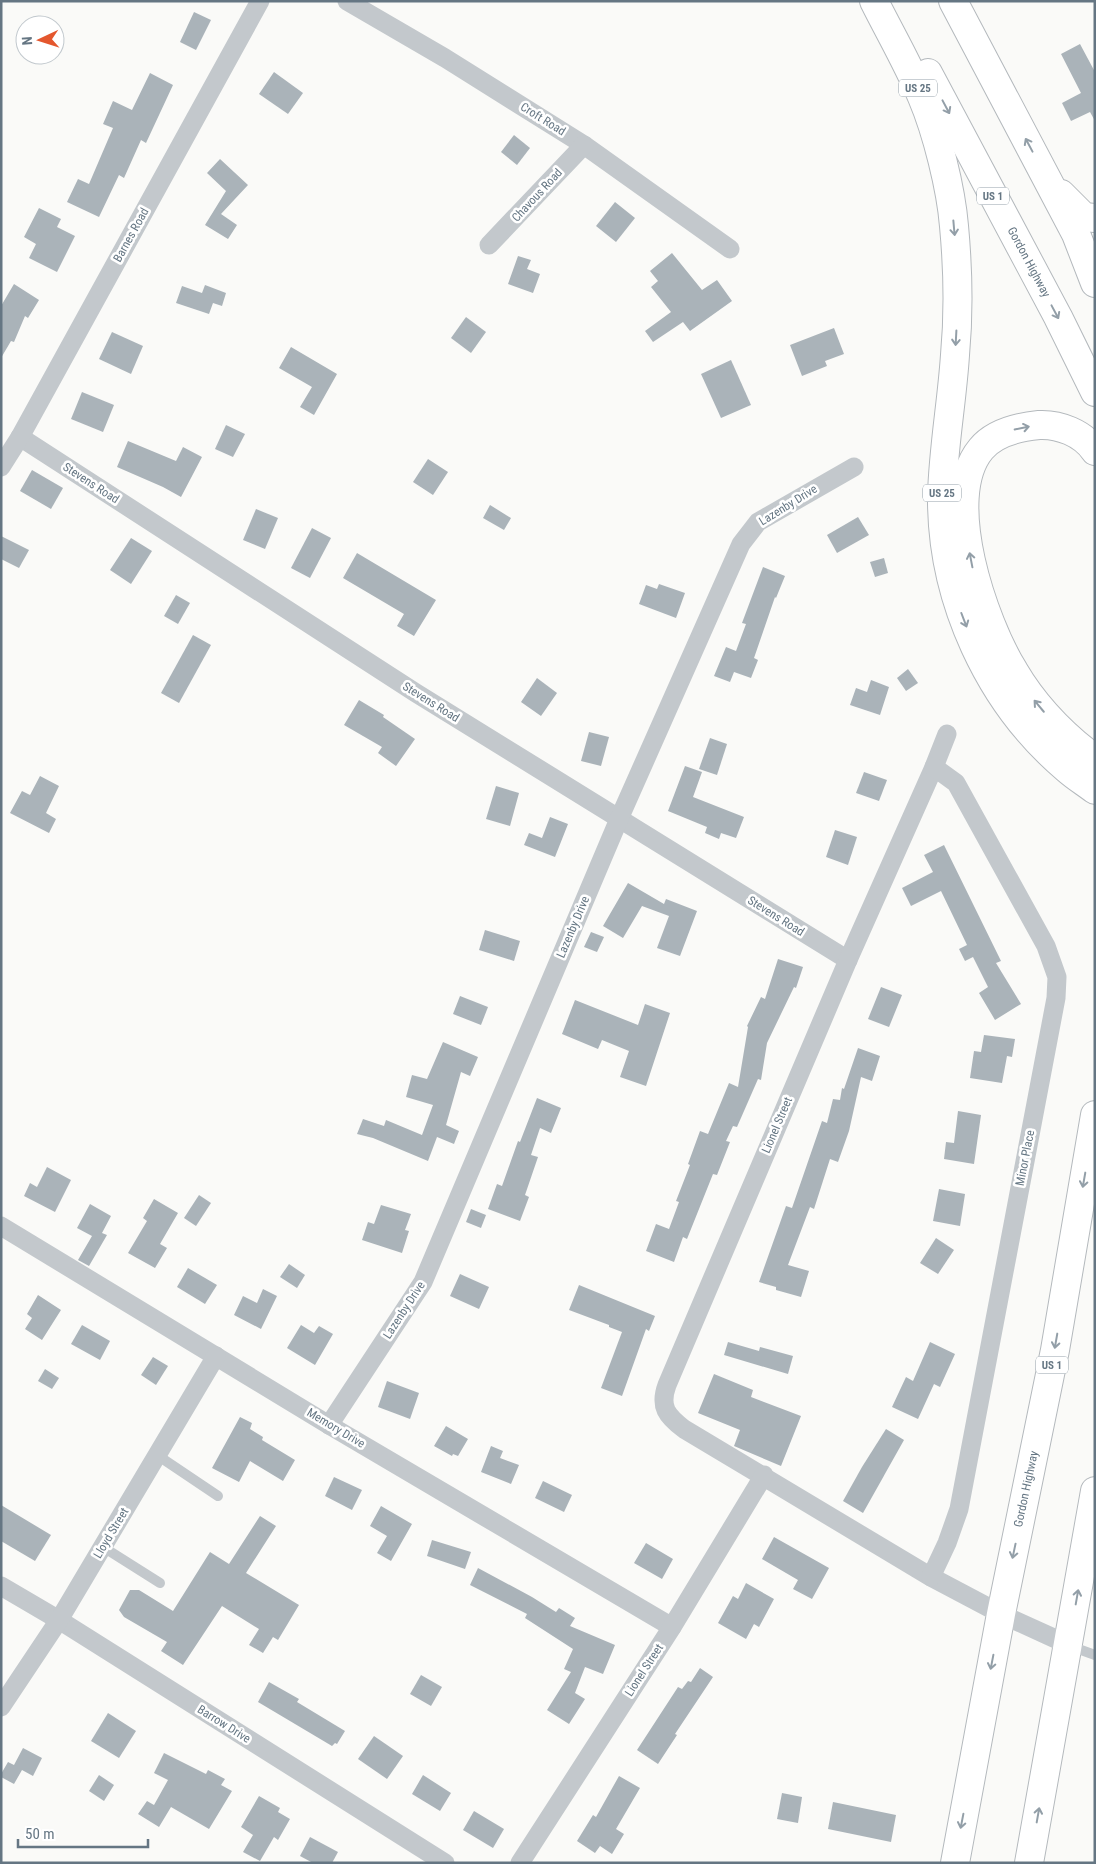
<svg xmlns="http://www.w3.org/2000/svg" width="1096" height="1864" viewBox="0 0 1096 1864" font-family="'Roboto Condensed',sans-serif">
	<style>
		.building { fill: #aab3b9 }
		.lines { fill: none; stroke-linecap: round; stroke-linejoin: round }
		.highway-casing { stroke: #b4b9bd; stroke-width: 30 }
		.lane { stroke: #c3c8cc; stroke-width: 10 }
		.street { stroke: #c3c8cc; stroke-width: 19 }
		.highway { stroke: #fff; stroke-width: 28 }
		.oneway { stroke: #939fa8 }
		.labels { text-anchor: middle; stroke-width: 5; stroke-linejoin: round; paint-order: stroke }
		.shield { fill: #fff; stroke: #939fa8; stroke-width: 1 }
		.shield-label { font-size: 11px; font-weight: bold; fill: #657683 }
		.street-label { font-size: 12px; fill: #657683; stroke: #fff }
	</style>
	<rect width="100%" height="100%" fill="#fafaf8"/>
	<g class="building">
		<polygon points="194,12 211,20 196,50 180,42"/>
		<polygon points="1080,44 1095,72 1095,121 1090,112 1071,121 1062,103 1081,93 1061,54"/>
		<polygon points="274,72 303,93 288,114 259,94"/>
		<polygon points="150,73 173,85 146,143 141,140 124,178 119,175 99,217 67,202 78,179 89,184 113,128 103,124 113,101 132,110"/>
		<polygon points="514,135 530,148 517,165 501,152"/>
		<polygon points="220,159 248,185 221,214 237,225 228,239 205,225 226,191 207,173"/>
		<polygon points="615,202 635,218 616,242 596,226"/>
		<polygon points="39,208 61,219 57,227 75,236 57,272 29,258 36,244 24,237"/>
		<polygon points="672,253 702,290 717,280 732,301 690,331 683,322 653,342 645,331 671,312 651,287 658,281 650,271"/>
		<polygon points="518,256 531,260 527,269 540,274 533,293 508,284"/>
		<polygon points="14,284 39,300 28,318 25,316 14,342 11,341 1,358 1,306"/>
		<polygon points="205,285 226,293 222,306 213,303 209,314 176,303 182,286 202,293"/>
		<polygon points="466,317 486,332 471,353 451,338"/>
		<polygon points="834,328 844,354 825,361 827,366 802,376 790,345"/>
		<polygon points="112,332 143,346 131,374 99,359"/>
		<polygon points="291,347 337,374 314,415 300,407 312,387 279,368"/>
		<polygon points="731,360 751,405 721,418 701,374"/>
		<polygon points="82,392 114,405 103,432 71,419"/>
		<polygon points="226,425 245,434 233,457 215,449"/>
		<polygon points="128,441 176,461 183,447 202,457 181,497 163,487 117,467"/>
		<polygon points="428,459 448,472 433,495 413,482"/>
		<polygon points="32,470 63,488 51,509 20,491"/>
		<polygon points="490,505 511,518 504,530 483,518"/>
		<polygon points="256,509 278,518 265,549 243,540"/>
		<polygon points="858,517 869,535 837,553 827,535"/>
		<polygon points="312,528 331,538 310,578 291,568"/>
		<polygon points="1,536 29,550 19,568 1,559"/>
		<polygon points="131,538 152,551 131,584 110,570"/>
		<polygon points="357,553 436,600 414,636 397,626 404,614 343,578"/>
		<polygon points="884,558 888,573 875,577 870,562"/>
		<polygon points="763,567 785,576 776,598 775,597 754,658 758,660 751,678 734,672 730,682 714,676 726,647 736,651 746,624 742,623"/>
		<polygon points="659,584 685,593 676,618 639,604 646,585 657,589"/>
		<polygon points="176,595 190,603 178,624 164,616"/>
		<polygon points="193,635 211,645 179,703 161,693"/>
		<polygon points="908,669 918,683 906,691 897,678"/>
		<polygon points="537,678 557,693 541,716 521,702"/>
		<polygon points="871,680 889,687 880,715 850,705 856,688 867,692"/>
		<polygon points="359,700 384,715 383,717 415,739 396,766 378,753 382,747 344,725"/>
		<polygon points="589,732 609,737 601,766 581,761"/>
		<polygon points="710,738 727,744 717,775 699,769"/>
		<polygon points="685,766 702,772 693,797 744,817 736,838 721,833 719,839 705,833 707,827 668,811"/>
		<polygon points="864,772 887,780 879,801 856,793"/>
		<polygon points="40,776 59,786 46,813 56,819 49,833 10,813 22,791 30,795"/>
		<polygon points="496,786 519,793 510,826 486,819"/>
		<polygon points="550,817 568,824 555,857 524,845 529,833 542,838"/>
		<polygon points="835,830 857,837 848,865 826,857"/>
		<polygon points="944,845 1001,961 996,963 1021,1004 995,1020 979,993 988,987 973,957 965,961 959,949 967,945 941,891 911,906 902,888 933,872 924,855"/>
		<polygon points="628,883 664,904 666,899 697,911 680,956 657,948 669,916 642,906 623,938 603,926"/>
		<polygon points="485,930 520,941 514,961 479,950"/>
		<polygon points="591,932 604,937 597,952 584,947"/>
		<polygon points="778,959 803,967 796,988 794,987 767,1043 761,1080 758,1079 737,1127 733,1126 726,1141 730,1142 717,1175 713,1174 687,1239 683,1237 674,1262 646,1251 656,1224 669,1229 679,1202 676,1201 690,1165 688,1164 700,1131 708,1134 729,1083 738,1087 748,1027 747,1026 761,997 765,999"/>
		<polygon points="881,987 902,995 889,1027 868,1019"/>
		<polygon points="460,996 488,1007 481,1025 453,1014"/>
		<polygon points="575,1000 638,1025 645,1004 670,1013 646,1086 620,1077 629,1051 602,1040 598,1049 562,1034"/>
		<polygon points="984,1035 1015,1039 1012,1057 1007,1056 1002,1083 970,1078 974,1051 981,1052"/>
		<polygon points="443,1042 478,1057 470,1076 461,1072 446,1125 459,1131 454,1144 437,1137 428,1161 373,1138 357,1134 363,1119 384,1126 386,1120 422,1135 433,1105 406,1097 412,1075 427,1079"/>
		<polygon points="858,1048 880,1056 872,1081 861,1077 849,1131 838,1162 830,1159 814,1209 810,1207 788,1265 809,1271 801,1297 776,1290 776,1287 759,1282 786,1206 792,1208 822,1121 827,1123 833,1099 840,1100 842,1088 844,1089"/>
		<polygon points="537,1098 561,1108 551,1133 540,1128 531,1155 538,1157 525,1195 529,1197 520,1221 488,1209 497,1184 502,1186 518,1141 520,1142"/>
		<polygon points="958,1111 981,1115 974,1164 944,1159 946,1142 954,1143"/>
		<polygon points="47,1167 71,1180 55,1212 24,1196 30,1183 37,1187"/>
		<polygon points="939,1189 965,1194 960,1226 933,1221"/>
		<polygon points="199,1195 211,1203 196,1226 184,1218"/>
		<polygon points="154,1199 178,1213 160,1244 167,1248 155,1268 128,1253 147,1221 143,1218"/>
		<polygon points="90,1204 111,1216 102,1233 107,1235 89,1266 78,1260 92,1236 77,1228"/>
		<polygon points="381,1205 411,1214 405,1230 409,1231 402,1253 362,1240 368,1222 374,1224"/>
		<polygon points="471,1209 486,1215 481,1228 466,1222"/>
		<polygon points="936,1238 954,1250 938,1274 920,1263"/>
		<polygon points="289,1264 305,1275 297,1288 280,1277"/>
		<polygon points="188,1268 217,1285 205,1304 177,1287"/>
		<polygon points="460,1274 489,1287 479,1309 450,1296"/>
		<polygon points="579,1285 655,1316 649,1331 646,1329 622,1396 601,1388 622,1332 609,1327 609,1325 569,1310"/>
		<polygon points="263,1289 277,1296 261,1329 234,1315 243,1296 257,1303"/>
		<polygon points="38,1295 61,1310 42,1340 25,1329 32,1318 27,1314"/>
		<polygon points="82,1325 110,1341 100,1360 71,1344"/>
		<polygon points="301,1325 314,1333 319,1326 333,1334 315,1365 287,1348"/>
		<polygon points="728,1342 759,1351 760,1347 793,1356 788,1374 724,1355"/>
		<polygon points="930,1342 955,1354 940,1387 934,1384 918,1419 892,1407 906,1377 913,1381"/>
		<polygon points="153,1357 168,1366 156,1385 141,1375"/>
		<polygon points="45,1369 59,1378 52,1389 38,1381"/>
		<polygon points="714,1374 753,1390 751,1397 801,1416 781,1466 734,1446 740,1430 698,1413"/>
		<polygon points="387,1381 419,1393 410,1419 378,1407"/>
		<polygon points="240,1417 252,1423 250,1429 263,1437 262,1440 295,1460 283,1481 250,1461 239,1482 212,1468"/>
		<polygon points="446,1426 468,1439 458,1456 453,1454 452,1456 434,1446"/>
		<polygon points="886,1429 904,1440 863,1513 843,1501 862,1467"/>
		<polygon points="491,1446 503,1451 500,1458 519,1465 511,1484 481,1472"/>
		<polygon points="334,1477 362,1490 352,1510 325,1496"/>
		<polygon points="543,1481 572,1495 564,1512 535,1498"/>
		<polygon points="1,1505 51,1535 35,1561 1,1541"/>
		<polygon points="381,1506 412,1524 391,1561 377,1553 387,1536 370,1526"/>
		<polygon points="260,1516 276,1526 246,1573 299,1605 278,1640 273,1637 263,1653 249,1645 259,1629 222,1606 183,1665 161,1651 167,1642 124,1617 119,1610 130,1590 139,1590 173,1611 210,1552 229,1564"/>
		<polygon points="774,1537 829,1568 812,1599 793,1589 798,1580 762,1559"/>
		<polygon points="432,1540 471,1552 465,1569 427,1556"/>
		<polygon points="646,1543 673,1559 662,1579 634,1563"/>
		<polygon points="478,1568 532,1597 556,1612 559,1608 575,1618 570,1626 615,1645 603,1674 585,1667 575,1693 585,1699 569,1724 547,1710 571,1672 564,1669 573,1649 525,1618 527,1614 470,1585"/>
		<polygon points="746,1583 774,1599 759,1627 754,1624 746,1639 718,1623 733,1596 738,1599"/>
		<polygon points="700,1668 713,1677 675,1734 677,1735 658,1764 637,1750 678,1687 682,1689 688,1681 691,1682"/>
		<polygon points="421,1675 442,1687 431,1706 410,1694"/>
		<polygon points="269,1682 299,1699 297,1702 345,1731 337,1744 335,1743 332,1746 258,1702"/>
		<polygon points="108,1713 136,1731 119,1758 91,1741"/>
		<polygon points="374,1736 403,1756 387,1779 358,1759"/>
		<polygon points="23,1748 42,1758 33,1776 22,1770 14,1784 1,1777 1,1774 8,1762 14,1765"/>
		<polygon points="164,1753 206,1774 208,1770 225,1779 221,1785 232,1791 209,1829 171,1807 159,1827 138,1814 147,1801 154,1805 168,1780 154,1773"/>
		<polygon points="99,1775 114,1785 104,1801 89,1791"/>
		<polygon points="423,1775 451,1793 440,1811 412,1794"/>
		<polygon points="619,1776 640,1788 616,1829 624,1834 612,1854 600,1846 595,1853 577,1841 593,1815 596,1817"/>
		<polygon points="782,1793 802,1797 798,1823 777,1819"/>
		<polygon points="259,1796 280,1808 278,1812 290,1819 278,1840 274,1837 260,1861 243,1852 253,1835 241,1827"/>
		<polygon points="833,1802 896,1815 891,1842 828,1829"/>
		<polygon points="474,1811 504,1829 493,1848 463,1830"/>
		<polygon points="310,1837 338,1852 332,1863 313,1863 300,1856"/>
	</g>
	<g class="lines">
		<g class="highway-casing">
			<g id="highway">
				<path d="M874 1C890 33 908 64 922 97 937 132 951 189 954 226 958 269 959 312 955 355 952 402 943 449 942 496 941 599 989 703 1067 769 1076 777 1086 783 1095 790"/>
				<polyline points="953,1 1076,234 1095,283"/>
				<polyline points="928,73 1058,317 1095,392"/>
				<polyline points="1061,194 1084,217 1095,218"/>
				<path d="M1095 451C1083 433 1059 424 1039 425 1019 427 995 432 981 449 940 498 984 623 1014 671 1034 705 1063 735 1095 759"/>
				<polyline points="955,1863 1001,1614 1055,1350 1095,1115"/>
				<polyline points="1029,1863 1095,1491"/>
			</g>
		</g>
		<g class="lane">
			<polyline points="157,1455 218,1496"/>
			<polyline points="103,1547 160,1583"/>
			<polyline points="1070,1646 1095,1655"/>
		</g>
		<g class="street">
			<polyline points="347,1 445,58 584,145 730,249"/>
			<polyline points="489,245 584,145"/>
			<polyline points="20,437 416,693 848,960"/>
			<polyline points="1,467 20,437 260,1"/>
			<path d="M947 734 934 767 848 960 667 1385C659 1407 667 1416 684 1429L931 1577 1001 1614 1069 1645"/>
			<polyline points="1,1226 329,1425 672,1627"/>
			<polyline points="329,1425 423,1282 619,819 741,544 758,522 854,467"/>
			<polyline points="931,1577 947,1543 959,1509 1056,998 1057,977 1046,946 956,783 934,767"/>
			<polyline points="1,1586 59,1620 445,1863"/>
			<polyline points="1,1707 59,1620 216,1356"/>
			<polyline points="520,1863 672,1627 764,1475"/>
		</g>
		<use href="#highway" class="highway"/>
	</g>
	<defs><path id="oneway-shaft" d="M-6 0H5M1.5-3L5.5 0L1.5 3" fill="none" stroke-width="1.6" stroke-linecap="round" stroke-linejoin="round" transform="scale(1.25)"/></defs>
	<g class="oneway">
		<use href="#oneway-shaft" transform="translate(946 107) rotate(62)"/>
		<use href="#oneway-shaft" transform="translate(1029 145) rotate(-118)"/>
		<use href="#oneway-shaft" transform="translate(954 228) rotate(85)"/>
		<use href="#oneway-shaft" transform="translate(1055 312) rotate(62)"/>
		<use href="#oneway-shaft" transform="translate(956 338) rotate(93)"/>
		<use href="#oneway-shaft" transform="translate(1022 428) rotate(-12)"/>
		<use href="#oneway-shaft" transform="translate(971 560) rotate(-101)"/>
		<use href="#oneway-shaft" transform="translate(964 620) rotate(69)"/>
		<use href="#oneway-shaft" transform="translate(1039 706) rotate(-130)"/>
		<use href="#oneway-shaft" transform="translate(1084 1180) rotate(100)"/>
		<use href="#oneway-shaft" transform="translate(1056 1341) rotate(100)"/>
		<use href="#oneway-shaft" transform="translate(1014 1551) rotate(102)"/>
		<use href="#oneway-shaft" transform="translate(1077 1597) rotate(-80)"/>
		<use href="#oneway-shaft" transform="translate(992 1662) rotate(101)"/>
		<use href="#oneway-shaft" transform="translate(1038 1815) rotate(-80)"/>
		<use href="#oneway-shaft" transform="translate(962 1821) rotate(101)"/>
	</g>
	<g class="labels">
		<g class="shield">
			<rect x="899" y="79.5" width="38" height="17" rx="4"/>
			<rect x="977" y="187.5" width="32" height="17" rx="4"/>
			<rect x="923" y="484.5" width="38" height="17" rx="4"/>
			<rect x="1036" y="1356.5" width="32" height="17" rx="4"/>
		</g>
		<g class="shield-label">
			<text x="918" y="92">US 25</text>
			<text x="993" y="200">US 1</text>
			<text x="942" y="497">US 25</text>
			<text x="1052" y="1369">US 1</text>
		</g>
		<g class="street-label">
			<text transform="translate(543 119) rotate(32)" y="4">Croft Road</text>
			<text transform="translate(537 195) rotate(-47)" y="4">Chavous Road</text>
			<text transform="translate(131 235) rotate(-61)" y="4">Barnes Road</text>
			<text transform="translate(1029 262) rotate(62)" y="4">Gordon Highway</text>
			<text transform="translate(91 483) rotate(33)" y="4">Stevens Road</text>
			<text transform="translate(788 505) rotate(-32)" y="4">Lazenby Drive</text>
			<text transform="translate(431 702) rotate(32)" y="4">Stevens Road</text>
			<text transform="translate(776 916) rotate(32)" y="4">Stevens Road</text>
			<text transform="translate(573 927) rotate(-67)" y="4">Lazenby Drive</text>
			<text transform="translate(777 1125) rotate(-67)" y="4">Lionel Street</text>
			<text transform="translate(1025 1158) rotate(-79)" y="4">Minor Place</text>
			<text transform="translate(404 1310) rotate(-57)" y="4">Lazenby Drive</text>
			<text transform="translate(336 1428) rotate(31)" y="4">Memory Drive</text>
			<text transform="translate(1026 1489) rotate(-78)" y="4">Gordon Highway</text>
			<text transform="translate(111 1533) rotate(-59)" y="4">Lloyd Street</text>
			<text transform="translate(644 1670) rotate(-57)" y="4">Lionel Street</text>
			<text transform="translate(224 1724) rotate(32)" y="4">Barrow Drive</text>
		</g>
	</g>
	<rect width="1096" height="1864" fill="none" stroke="#657683" stroke-width="5"/>
	<g transform="translate(40 40) rotate(266)"><circle r="24" fill="#ffffff" stroke="#c1c8cd"/>
	<path d="M0-4L9 19L0 12L-9 19Z" fill="#e4572e"/>
	<text y="-8" font-size="14" font-weight="bold" text-anchor="middle" fill="#657683">N</text>
	</g>
	<path d="M18 1839v8h130v-8" fill="none" stroke="#657683" stroke-width="2.5"/>
	<text x="25" y="1839" font-size="15" fill="#657683" stroke="#ffffff" stroke-width="4" paint-order="stroke">50 m</text>
</svg>
